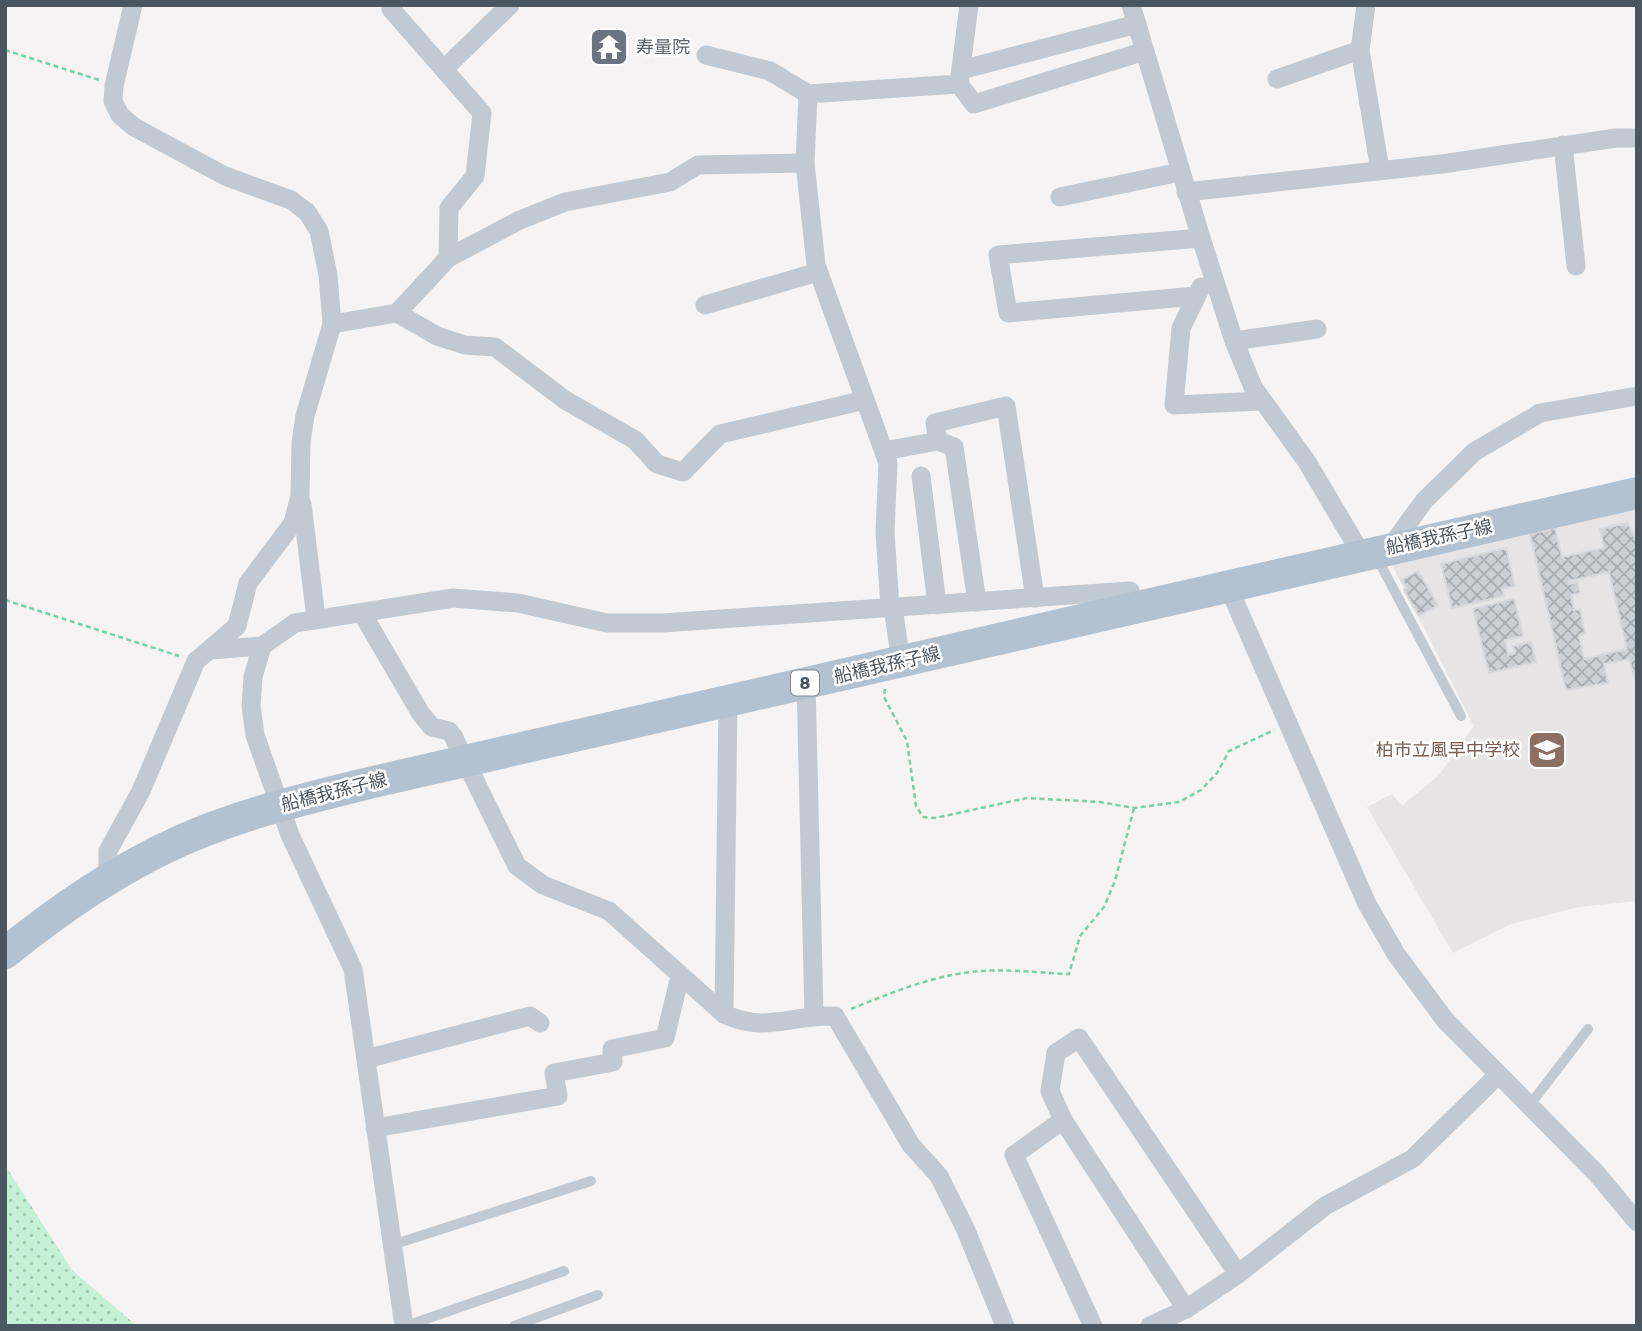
<svg xmlns="http://www.w3.org/2000/svg" width="1642" height="1331" viewBox="0 0 1642 1331" font-family="Rubik,'Noto Sans JP',sans-serif">
	<style>
		.education { fill: #e6e4e5 }
		.park { fill: url(#park-dots) }
		.building { fill: url(#building-cross-hatch); stroke: #d7d9de; stroke-width: 2; fill-rule: evenodd }
		.lines { fill: none; stroke-linecap: round; stroke-linejoin: round }
		.path { stroke: #7ad0a6; stroke-width: 2.5; stroke-dasharray: 5 3.5; stroke-linecap: butt }
		.service { stroke: #c1cad2; stroke-width: 10 }
		.minor { stroke: #c1cad2; stroke-width: 19 }
		.primary { stroke: #b3c2d1; stroke-width: 32 }
		.labels { text-anchor: middle; stroke-width: 5; stroke-linejoin: round; paint-order: stroke }
		.shield { fill: #fff; stroke: #808990; stroke-width: 2 }
		.shield-label { font-size: 16px; font-weight: bold; fill: #4a5661 }
		.worship-label { font-size: 18px; fill: #5b616d; stroke: #fff; text-anchor: start }
		.street-label { font-size: 18px; fill: #4a5661; stroke: #fff }
		.education-label { font-size: 18px; fill: #785e54; stroke: #fff; text-anchor: end }
	</style>
	<defs>
		<pattern id="park-dots" width="8" height="8" patternUnits="userSpaceOnUse" patternTransform="scale(1.75)"><rect width="8" height="8" fill="#c3f1d5"/><path d="M2 2h.1M6 6h.1" fill="none" stroke="#a0c6b0" stroke-width="1.8" stroke-linecap="round"/></pattern>
		<pattern id="building-cross-hatch" width="8" height="8" patternUnits="userSpaceOnUse" patternTransform="scale(1.75)"><rect width="8" height="8" fill="#cdcfd5"/><path d="M0 0l8 8M0 8l8-8" fill="none" stroke="#a8abb0"/></pattern>
	</defs>
	<rect width="100%" height="100%" fill="#f5f3f3"/>
	<polygon class="education" points="1637,509 1637,901 1578,907 1511,924 1453,953 1367,807 1392,794 1402,806 1439,775 1474,726 1391,563"/>
	<polygon class="park" points="5,1165 72,1270 137,1326 5,1326"/>
	<g class="building">
		<path d="M1628 523 1637 542V685L1629 659 1604 664 1608 683 1566 690 1530 534 1555 528 1562 557 1604 548 1600 529ZM1609 572 1627 649 1584 659 1579 635 1585 633 1580 609 1574 610 1571 595 1580 593 1577 582 1569 584V581Z"/>
		<polygon points="1506,548 1515,586 1502,589 1504,596 1452,608 1441,564"/>
		<polygon points="1418,571 1438,605 1419,616 1404,590 1407,588 1402,580"/>
		<polygon points="1514,599 1523,636 1505,640 1508,655 1515,653 1513,646 1531,642 1536,662 1489,673 1473,609"/>
	</g>
	<g class="lines">
		<g class="path">
			<polyline points="5,50 99,80"/>
			<polyline points="5,600 179,656"/>
			<polyline points="885,689 884,697 907,741 916,806 923,817 935,818 1027,798 1100,802 1134,808 1179,802 1201,790 1217,773 1229,751 1274,730"/>
			<path d="M851 1009C893 992 936 974 982 971 1011 969 1040 973 1069 974L1080 936 1104 907 1115 881 1134 808"/>
		</g>
		<g class="service">
			<polyline points="1377,558 1461,716"/>
			<polyline points="1529,1106 1588,1029"/>
			<polyline points="392,1245 591,1181"/>
			<polyline points="406,1326 564,1271"/>
			<polyline points="514,1326 598,1295"/>
		</g>
		<g class="minor">
			<polyline points="394,5 391,9 482,113 475,176 449,208 448,258"/>
			<polyline points="1131,5 1201,238 1234,341 1253,387 1307,462 1362,555"/>
			<polyline points="1366,5 1360,50 1380,170"/>
			<polyline points="706,55 770,71 808,94 959,84 969,5"/>
			<polyline points="445,68 510,5"/>
			<polyline points="961,70 1137,24"/>
			<polyline points="1277,79 1360,50"/>
			<polyline points="959,84 974,104 1145,51"/>
			<polyline points="808,94 805,163 816,265 888,463 885,532 890,608"/>
			<polyline points="1563,145 1576,266"/>
			<polyline points="1186,192 1442,164 1616,138 1637,138"/>
			<polyline points="1060,197 1180,172"/>
			<polyline points="1201,287 1181,328 1174,405 1262,401"/>
			<polyline points="1196,296 1008,313 998,255 1201,238"/>
			<polyline points="705,305 818,272"/>
			<polyline points="397,313 437,336 465,345 495,347 565,400 635,440 657,464 683,472 720,434 865,400"/>
			<polyline points="332,324 397,313 448,258 520,220 565,202 670,182 698,165 805,163"/>
			<polyline points="1234,341 1317,329"/>
			<polyline points="938,441 954,447 977,602"/>
			<polyline points="884,451 938,441 935,423 1006,406 1035,598"/>
			<polyline points="921,476 937,605"/>
			<polyline points="302,504 316,618"/>
			<polyline points="1389,549 1424,501 1474,452 1540,413 1637,396"/>
			<polyline points="1228,586 1367,904 1396,954 1445,1020 1597,1174 1637,1222"/>
			<polyline points="893,608 901,661"/>
			<path d="M362 613 421 714 432 727 449 731 453 736 517 866 543 885 609 911 724 1014C768 1034 791 1014 835 1016L911 1145 939 1176 965 1228 1005 1326"/>
			<polyline points="262,646 253,677 251,706 255,735 290,835 353,969 404,1326"/>
			<polyline points="211,650 262,646 295,623 453,598 518,603 607,623 662,623 1130,591 1134,608"/>
			<polyline points="806,683 814,1015"/>
			<polyline points="108,878 108,851 141,791 196,661 237,626 248,583 293,523 300,496 301,442 305,416 332,324 328,275 319,231 307,212 291,200 225,176 134,127 120,115 113,101 114,86 133,5"/>
			<polyline points="724,1014 728,701"/>
			<polyline points="366,1059 530,1016 540,1023"/>
			<polyline points="1063,1120 1186,1309"/>
			<polyline points="375,1128 558,1096 554,1073 613,1062 612,1049 665,1038 680,976"/>
			<polyline points="1093,1326 1014,1155 1063,1120 1050,1091 1056,1053 1079,1038 1238,1274"/>
			<polyline points="1150,1326 1186,1309 1238,1274 1325,1206 1412,1159 1498,1075"/>
		</g>
		<path class="primary" d="M5 953C60 909 116 870 180 841 240 814 305 799 369 783L1637 493"/>
	</g>
	<defs>
		<g id="temple-square" transform="scale(2.0125)"><rect x="-9" y="-9" width="18" height="18" rx="4" fill="#6b7280" stroke="#fff"/><path d="M0-6L5-2H3V0L6.5 2.5H4V6H1.5V3h-3V6H-4V2.5H-6.5L-3 0V-2H-5Z" fill="#fff"/></g>
		<g id="school-square" transform="scale(2.0125)"><rect x="-9" y="-9" width="18" height="18" rx="4" fill="#8d6e63" stroke="#fff"/><path d="M0-5L7-2L0 1L-7-2ZM-4 1L0 2.5L4 1V4Q0 6-4 4Z" fill="#fff"/></g>
	</defs>
	<g fill-rule="evenodd">
		<use href="#temple-square" x="609" y="47"/>
		<use href="#school-square" x="1547" y="750"/>
	</g>
	<g class="labels">
		<rect class="shield" x="791" y="670.5" width="28" height="25" rx="5"/>
		<g class="shield-label">
			<text x="805" y="689">8</text>
		</g>
		<g class="worship-label">
			<text x="636" y="53">寿量院</text>
		</g>
		<g class="street-label">
			<text transform="translate(1439 537) rotate(-12)" y="6">船橋我孫子線</text>
			<text transform="translate(887 665) rotate(-13)" y="6">船橋我孫子線</text>
			<text transform="translate(334 792) rotate(-14)" y="6">船橋我孫子線</text>
		</g>
		<g class="education-label">
			<text x="1520" y="756">柏市立風早中学校</text>
		</g>
	</g>
	<rect width="1642" height="1331" fill="none" stroke="#4a5661" stroke-width="14"/>
</svg>
